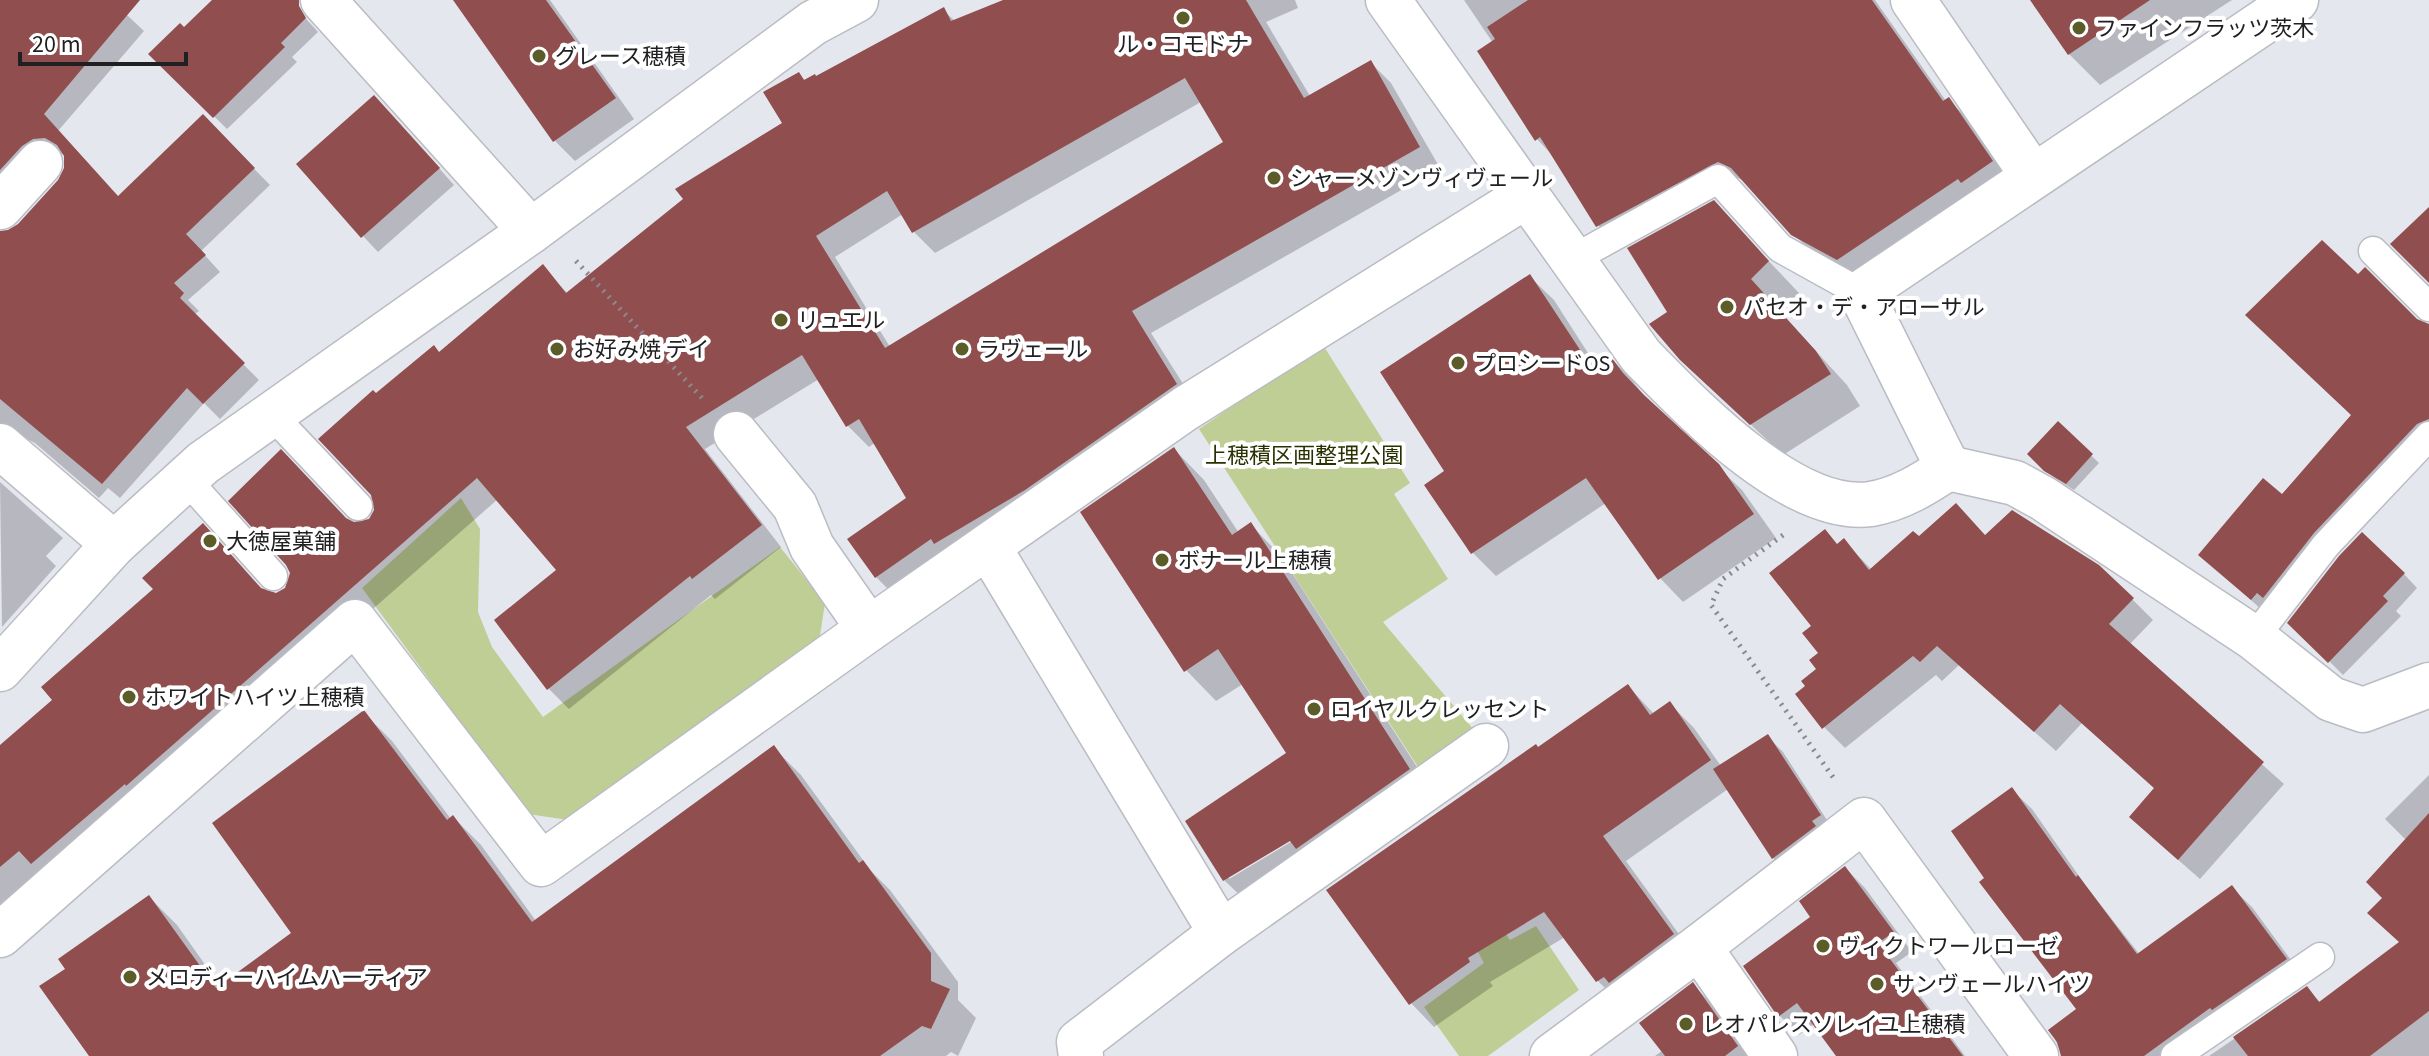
<svg xmlns="http://www.w3.org/2000/svg" width="2429" height="1056" viewBox="0 0 2429 1056" font-family="'Source Sans 3','Noto Sans JP',sans-serif">
	<style>
		.green { fill: #bfce94 }
		.shadow { fill: #0003; fill-rule: evenodd }
		.building { fill: #904e4f; fill-rule: evenodd }
		.lines { fill: none; stroke-linecap: round; stroke-linejoin: round }
		.service-casing { stroke: #babcc3; stroke-width: 31 }
		.minor-casing { stroke: #babcc3; stroke-width: 47 }
		.tertiary-casing { stroke: #babcc3; stroke-width: 47 }
		.path { stroke: #898a90; stroke-width: 5; stroke-dasharray: 2 6; stroke-linecap: butt }
		.service { stroke: #fff; stroke-width: 28 }
		.minor { stroke: #fff; stroke-width: 44 }
		.tertiary { stroke: #fff; stroke-width: 44 }
		.poi-dot { fill: #5c5c29; stroke: #fff; stroke-width: 3 }
		.labels { text-anchor: middle; stroke-width: 8; stroke-linejoin: round; paint-order: stroke }
		.poi-label { font-size: 22px; fill: #202023; stroke: #fff; text-anchor: start }
		.park-label { font-size: 22px; fill: #283100; stroke: #fff }
	</style>
	<rect width="100%" height="100%" fill="#e5e7ef"/>
	<g class="green">
		<polygon points="1323,345 1410,483 1394,494 1448,579 1383,622 1474,730 1418,767 1199,429"/>
		<polygon points="461,498 480,529 478,612 492,647 543,717 780,547 825,603 819,642 568,820 528,814 362,588"/>
		<polygon points="1493,915 1510,940 1536,926 1579,990 1488,1056 1459,1056 1424,1007 1484,963 1467,932"/>
	</g>
	<g class="shadow">
		<polygon points="0,0 111,0 144,31 58,131 119,198 203,117 270,185 201,251 220,272 188,300 199,311 194,315 259,380 220,419 204,403 120,498 108,488 99,498 35,443 23,437 0,443 0,233 20,225 60,181 67,168 64,154 48,155 0,203"/>
		<polygon points="215,0 289,0 318,32 292,57 297,62 227,129 151,54 184,30"/>
		<polygon points="455,0 550,0 634,119 575,161 555,141"/>
		<path d="M1008 0H1295L1298 8 1266 22 1310 96 1370 62 1391 83 1440 168 1151 333 1197 406 897 598 876 577 909 498 876 442 869 447 848 426 819 379 705 449 781 547 715 599 711 595 569 709 549 689 559 571 498 499 185 774 0 929V772L263 591 276 595 286 589 347 521 354 525 370 521 377 510 376 396 440 354 543 267 568 294 784 123 798 74 806 81 817 78 943 10 955 21ZM1201 102 1226 143 890 347 835 257 903 214 914 232 935 253Z"/>
		<polygon points="1464,0 1875,0 1946,101 1949,100 1963,114 2006,177 1853,274 1808,249 1745,181 1733,176 1612,240 1598,225 1551,154 1537,139 1493,43"/>
		<polygon points="2032,0 2232,0 2100,85 2069,54"/>
		<polygon points="390,113 454,185 378,252 363,236"/>
		<polygon points="1714,203 1799,293 1780,312 1847,385 1860,406 1783,455 1694,371 1670,312"/>
		<polygon points="1530,277 1554,300 1595,364 1608,355 1631,379 1648,401 1742,490 1776,538 1683,602 1660,578 1606,503 1496,576 1473,553 1427,485 1447,471"/>
		<polygon points="2358,277 2416,321 2429,325 2429,449 2270,617 2200,555 2282,497 2353,415"/>
		<polygon points="2058,424 2099,463 2074,490 2055,478 2030,454"/>
		<path d="M1174 449 1204 480 1239 533 1251 525 1281 556 1439 801 1255 910 1224 880 1288 753 1243 684 1216 701 1186 670ZM1297 834 1299 837 1229 879V874Z"/>
		<polygon points="0,482 63,538 46,556 56,566 2,627"/>
		<polygon points="1986,537 2132,599 2153,620 2129,645 2284,784 2200,879 2152,837 2156,790 2082,723 2056,751 1959,665 1942,681 1936,675 1845,748 1824,727 1807,687 1819,669 1821,653 1814,627 1838,545 1844,541 1872,570 1919,539"/>
		<polygon points="2404,574 2417,588 2396,611 2401,616 2343,675 2290,622"/>
		<polygon points="1628,686 1655,715 1670,704 1694,728 1721,766 1767,736 1783,752 1834,831 1789,873 1773,858 1728,789 1626,861 1697,959 1622,1005 1598,981 1565,937 1490,982 1493,986 1434,1027 1411,1003 1538,749"/>
		<polygon points="364,713 392,741 451,819 453,817 481,845 536,921 774,748 801,775 871,871 890,890 958,982 958,1000 976,1018 958,1056 951,1052 946,1056 92,1056 67,969 149,897 177,925 221,987 294,934"/>
		<polygon points="2429,775 2429,1056 2209,1056 2307,989 2321,1003 2401,943 2384,898 2406,840 2385,819"/>
		<polygon points="2012,790 2032,809 2086,886 2140,955 2232,888 2252,907 2305,979 2192,1056 2063,1056 2051,1031 2079,1010 1987,878"/>
		<polygon points="1845,868 1865,888 1912,952 1896,963 1965,1056 1839,1056 1814,1024 1799,1035 1780,1016 1812,917"/>
		<polygon points="1693,985 1712,1004 1748,1056 1655,1056 1663,1050"/>
	</g>
	<g class="building">
		<polygon points="0,0 140,0 44,114 118,196 203,114 255,168 186,234 206,255 174,283 184,293 180,298 245,363 203,404 187,388 102,484 0,399 0,231 8,230 18,224 58,180 64,168 64,156 57,145 45,138 33,139 22,146 0,170"/>
		<polygon points="212,0 299,0 299,6 306,18 281,43 285,47 213,118 148,54 180,23 184,27"/>
		<polygon points="453,0 546,0 616,98 553,142"/>
		<path d="M1003 0H1246L1304 98 1371 60 1420 147 1132 311 1177 384 1025 490 934 544 931 539 875 578 847 539 906 498 859 419 846 427 802 355 686 427 762 525 692 579 690 576 547 690 494 620 556 570 477 478 126 786 125 784 31 864 19 851 0 867V745L52 700 41 687 153 589 142 578 203 523 261 588 276 593 285 588 290 573 286 565 228 501 281 449 346 518 354 522 369 519 374 510 371 495 318 439 373 390 376 393 434 345 439 352 543 264 566 293 683 199 675 189 782 123 763 92 799 72 804 80 815 74 816 76 944 7 951 21ZM1185 78 1223 142 885 348 816 236 887 191 912 233Z"/>
		<polygon points="1528,0 1872,0 1943,101 1949,97 1993,161 1961,183 1958,179 1837,260 1791,235 1731,168 1718,162 1596,227 1540,137 1535,141 1477,51 1495,39 1487,27"/>
		<polygon points="2030,0 2150,0 2068,55"/>
		<polygon points="374,95 440,168 361,238 296,164"/>
		<polygon points="1714,200 1769,261 1751,279 1816,351 1831,374 1750,425 1680,360 1649,324 1667,312 1627,248"/>
		<polygon points="2429,207 2429,283 2390,244"/>
		<polygon points="2322,240 2358,274 2365,267 2417,319 2429,324 2429,419 2417,424 2314,533 2263,598 2257,593 2251,600 2198,555 2263,478 2282,494 2351,415 2245,315"/>
		<polygon points="1530,274 1590,365 1608,353 1623,373 1644,395 1719,464 1754,514 1658,580 1586,478 1471,554 1424,485 1444,471 1380,372"/>
		<polygon points="2058,421 2093,454 2066,484 2044,471 2027,454"/>
		<polygon points="1174,447 1232,535 1251,522 1410,769 1296,849 1290,841 1223,881 1185,821 1286,753 1218,649 1184,672 1080,512"/>
		<polygon points="1956,503 1985,535 2012,510 2099,565 2134,598 2109,624 2264,762 2178,860 2129,817 2154,788 2060,704 2034,732 1937,646 1920,662 1913,656 1822,729 1795,694 1805,686 1801,681 1816,669 1809,660 1818,653 1802,633 1811,626 1769,573 1825,529 1837,544 1844,538 1869,570 1913,531 1919,536"/>
		<polygon points="2362,532 2405,573 2383,596 2388,601 2328,663 2287,623 2339,556"/>
		<polygon points="1628,684 1650,715 1670,701 1711,760 1603,836 1674,934 1609,983 1604,977 1596,982 1544,912 1468,958 1470,962 1409,1005 1326,890 1536,744 1538,747"/>
		<polygon points="364,710 447,820 453,815 532,922 774,745 859,863 863,860 931,953 931,981 950,989 931,1029 922,1026 880,1056 89,1056 39,986 65,969 58,959 149,895 216,988 291,933 212,823"/>
		<polygon points="1768,734 1821,815 1812,821 1816,826 1772,859 1713,769"/>
		<polygon points="2012,787 2076,877 2078,875 2137,954 2232,885 2287,959 2212,1010 2210,1008 2144,1056 2061,1056 2057,1042 2048,1030 2076,1009 1979,882 1984,878 1951,831"/>
		<polygon points="2429,813 2429,1011 2370,1056 2248,1056 2233,1037 2307,986 2319,1002 2399,942 2367,913 2382,898 2366,882"/>
		<polygon points="1845,866 1894,932 1878,943 1963,1056 1836,1056 1797,1003 1778,1017 1743,966 1810,917 1799,901"/>
		<polygon points="1693,982 1738,1046 1725,1056 1665,1056 1639,1023"/>
	</g>
	<g class="lines">
		<g class="service-casing">
			<g id="service">
				<polyline points="2373,251 2429,307"/>
				<polyline points="1571,260 1718,179 1780,248 1861,293"/>
				<polyline points="272,415 358,506"/>
				<polyline points="186,479 273,576"/>
				<polyline points="2254,638 2326,545 2429,436"/>
				<polyline points="2175,1056 2320,957"/>
			</g>
		</g>
		<g class="minor-casing">
			<g id="minor">
				<polyline points="323,0 531,231"/>
				<path d="M1388 0 1641 356C1691 407 1793 515 1871 504 1900 499 1924 484 1948 468L2015 483 2044 499 2254 638 2331 699 2363 710 2429 685"/>
				<polyline points="1913,0 2033,176"/>
				<polyline points="0,207 40,163"/>
				<polyline points="736,434 795,506 812,547 869,629"/>
				<polyline points="0,446 114,544"/>
				<polyline points="1948,468 1861,293 2296,0"/>
				<polyline points="989,548 1221,933"/>
				<polyline points="0,935 355,622 541,864 869,629 1186,408 1526,196"/>
				<polyline points="1699,947 1775,1056"/>
				<polyline points="1081,1056 1079,1042 1221,933 1486,746"/>
				<polyline points="1552,1056 1699,947 1864,820 2036,1056"/>
			</g>
		</g>
		<g class="tertiary-casing">
			<polyline id="tertiary" points="0,669 114,544 203,463 531,231 813,23 856,0"/>
		</g>
		<g class="path">
			<polyline points="576,261 702,398"/>
			<polyline points="1783,535 1723,579 1711,605 1835,780"/>
		</g>
		<use href="#service" class="service"/>
		<use href="#minor" class="minor"/>
		<use href="#tertiary" class="tertiary"/>
	</g>
	<g class="poi-dot">
		<circle cx="1183" cy="18" r="8"/>
		<circle cx="2079" cy="28" r="8"/>
		<circle cx="539" cy="56" r="8"/>
		<circle cx="1274" cy="178" r="8"/>
		<circle cx="1727" cy="307" r="8"/>
		<circle cx="781" cy="320" r="8"/>
		<circle cx="557" cy="349" r="8"/>
		<circle cx="962" cy="349" r="8"/>
		<circle cx="1458" cy="363" r="8"/>
		<circle cx="210" cy="541" r="8"/>
		<circle cx="1162" cy="560" r="8"/>
		<circle cx="129" cy="697" r="8"/>
		<circle cx="1314" cy="709" r="8"/>
		<circle cx="1823" cy="946" r="8"/>
		<circle cx="130" cy="977" r="8"/>
		<circle cx="1877" cy="984" r="8"/>
		<circle cx="1686" cy="1024" r="8"/>
	</g>
	<g class="labels">
		<g class="poi-label">
			<text x="2095" y="36">ファインフラッツ茨木</text>
			<text x="1183" y="52" text-anchor="middle">ル・コモドナ</text>
			<text x="555" y="64">グレース穂積</text>
			<text x="1290" y="186">シャーメゾンヴィヴェール</text>
			<text x="1743" y="315">パセオ・デ・アローサル</text>
			<text x="797" y="328">リュエル</text>
			<text x="573" y="357">お好み焼 デイ</text>
			<text x="978" y="357">ラヴェール</text>
			<text x="1474" y="371">プロシードOS</text>
			<text x="226" y="549">大徳屋菓舗</text>
			<text x="1178" y="568">ボナール上穂積</text>
			<text x="145" y="705">ホワイトハイツ上穂積</text>
			<text x="1330" y="717">ロイヤルクレッセント</text>
			<text x="1839" y="954">ヴィクトワールローゼ</text>
			<text x="146" y="985">メロディーハイムハーティア</text>
			<text x="1893" y="992">サンヴェールハイツ</text>
			<text x="1702" y="1032">レオパレスソレイユ上穂積</text>
		</g>
		<g class="park-label">
			<text x="1304" y="463">上穂積区画整理公園</text>
		</g>
	</g>
	<path d="M20 52v12h166v-12" fill="none" stroke="#202023" stroke-width="4"/>
	<text x="32" y="52" font-size="24" fill="#202023" stroke="#ffffff" stroke-width="6" paint-order="stroke">20 m</text>
</svg>
